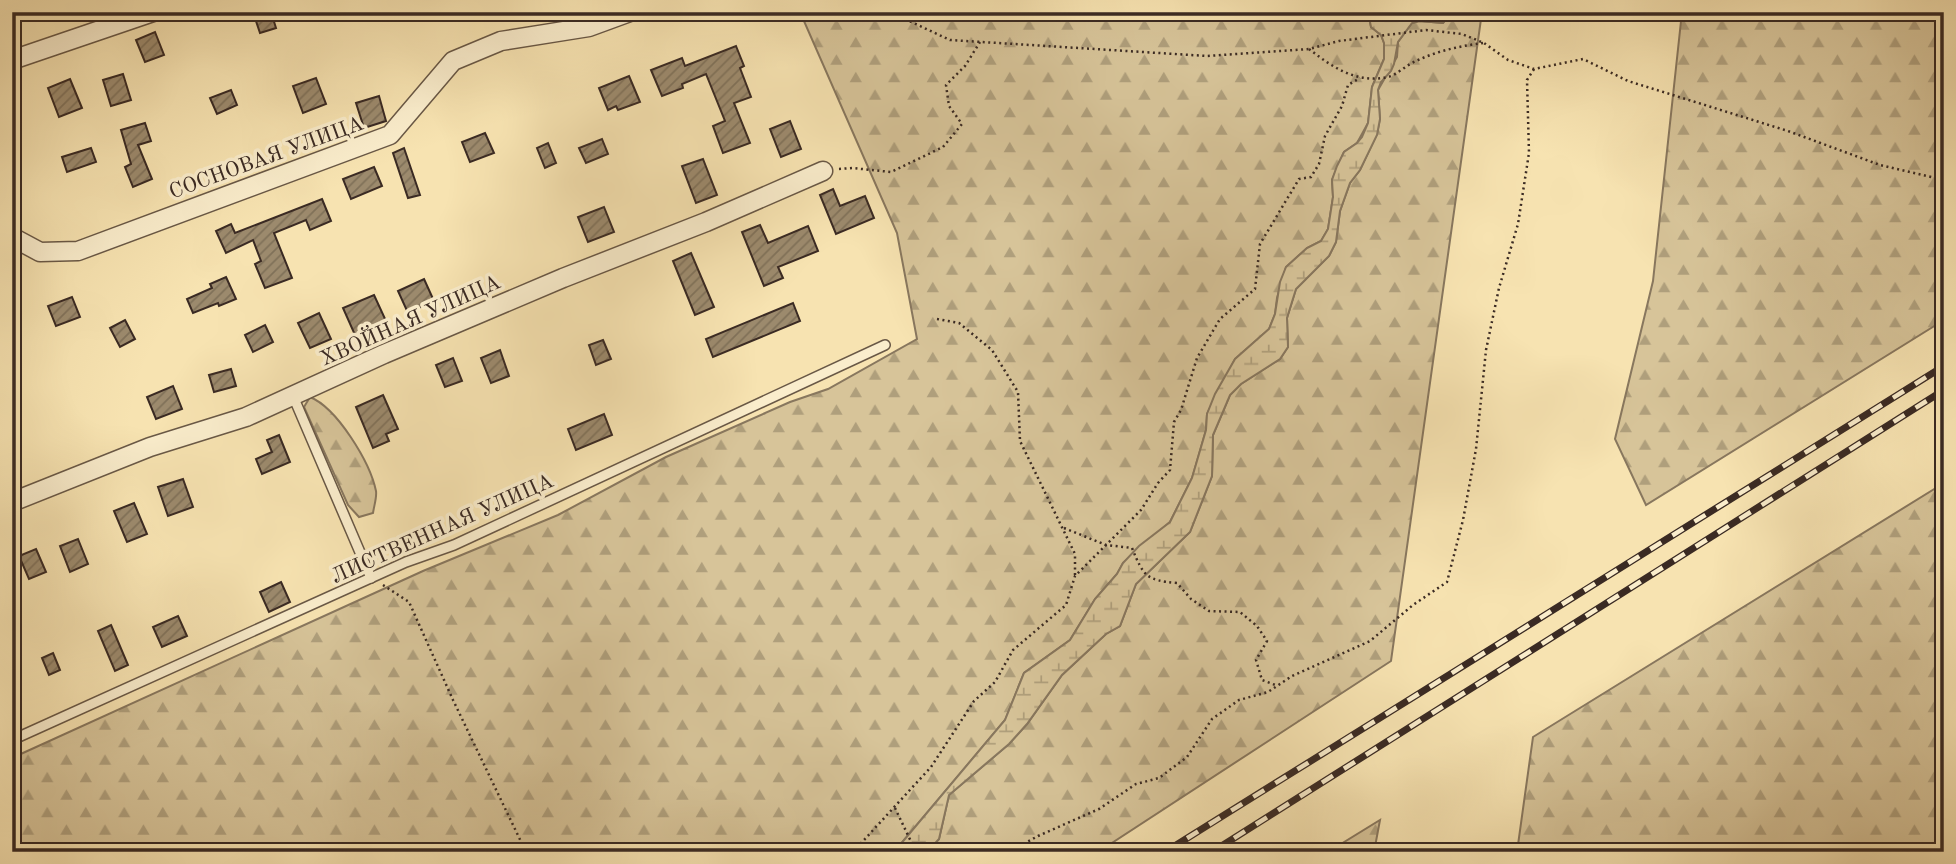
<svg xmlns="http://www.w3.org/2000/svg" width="1956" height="864" viewBox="0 0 1956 864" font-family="'Old Standard TT',serif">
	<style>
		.forest { fill: url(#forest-firs); stroke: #88775e; stroke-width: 2 }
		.wetland { fill: url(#wetland-marsh); stroke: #88775e; stroke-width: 2 }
		.building { fill: url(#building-hatch); stroke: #3a2a23; stroke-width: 2 }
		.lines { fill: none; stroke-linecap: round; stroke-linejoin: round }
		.service-casing { stroke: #695846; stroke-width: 12 }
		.minor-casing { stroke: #695846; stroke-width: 21 }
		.path { stroke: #3a2a23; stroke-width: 2.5; stroke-dasharray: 2 3.5; stroke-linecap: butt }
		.service { stroke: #faedcc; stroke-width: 9 }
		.minor { stroke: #faedcc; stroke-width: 18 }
		.rail-casing { stroke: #3a2a23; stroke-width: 7 }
		.rail { stroke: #faedcc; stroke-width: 4.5; stroke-dasharray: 13; stroke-linecap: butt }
		.labels { text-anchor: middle; stroke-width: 7; stroke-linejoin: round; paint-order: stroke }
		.street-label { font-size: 21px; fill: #3a2a23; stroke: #faedcc }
	</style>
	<defs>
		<pattern id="forest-firs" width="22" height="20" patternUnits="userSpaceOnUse" patternTransform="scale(1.75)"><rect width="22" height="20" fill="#d7c499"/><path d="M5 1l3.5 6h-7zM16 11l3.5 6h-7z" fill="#af9f7c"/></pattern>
		<pattern id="wetland-marsh" width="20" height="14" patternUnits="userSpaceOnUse" patternTransform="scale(1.75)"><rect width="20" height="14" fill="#d7c499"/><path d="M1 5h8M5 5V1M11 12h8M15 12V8" fill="none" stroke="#af9f7c"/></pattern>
		<pattern id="building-hatch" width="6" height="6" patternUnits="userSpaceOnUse" patternTransform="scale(1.75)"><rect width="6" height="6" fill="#9c8a6d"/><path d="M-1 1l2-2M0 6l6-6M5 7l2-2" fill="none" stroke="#807159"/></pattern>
	</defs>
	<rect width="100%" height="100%" fill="#f7e3b1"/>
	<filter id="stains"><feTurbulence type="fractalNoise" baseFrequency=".00286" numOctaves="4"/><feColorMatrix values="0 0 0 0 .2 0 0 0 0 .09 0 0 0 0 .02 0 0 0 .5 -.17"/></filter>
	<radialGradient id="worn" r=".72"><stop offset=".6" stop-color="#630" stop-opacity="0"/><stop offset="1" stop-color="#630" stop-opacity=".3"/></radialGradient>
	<g class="forest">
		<polygon points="800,12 1368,12 1371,27 1381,35 1384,43 1384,59 1372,87 1368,123 1357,143 1344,152 1332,180 1333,197 1328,229 1321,241 1307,248 1286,267 1277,298 1275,314 1269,329 1235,359 1207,414 1206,430 1192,478 1170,522 1123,563 1117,574 1095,599 1070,640 1024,673 1005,720 894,852 12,852 12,758 423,571 558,515 666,457 790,402 828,389 917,339 897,233"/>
		<polygon points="1446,12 1482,12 1391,661 1098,852 927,852 939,839 949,795 1009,744 1027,724 1062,675 1106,634 1120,626 1136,584 1190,532 1212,476 1213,435 1230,395 1241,384 1280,359 1288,347 1287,318 1296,289 1329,256 1336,242 1340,211 1350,183 1360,170 1377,134 1380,119 1378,90 1397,57 1398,42 1412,23 1419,21 1443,23 1448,17"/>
		<polygon points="1682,12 1944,12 1944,320 1646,505 1615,439 1653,281"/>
		<path d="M310 397C337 408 370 462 376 491 377 497 374 506 373 513L359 517 348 505 304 407Z"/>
		<polygon points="1944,483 1944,852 1517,852 1533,737"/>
		<polygon points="1380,820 1374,852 1328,852"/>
	</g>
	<polygon class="wetland" points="1368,12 1446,12 1448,17 1443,23 1419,21 1412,23 1398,42 1394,64 1391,71 1381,82 1378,90 1380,119 1377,135 1360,170 1350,183 1340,211 1336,242 1329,256 1296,289 1287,318 1288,347 1280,359 1241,384 1230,395 1213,435 1212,476 1190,532 1136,584 1120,626 1106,634 1062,675 1027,724 1009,744 949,795 939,839 927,852 894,852 1005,720 1024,673 1070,640 1095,599 1117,574 1123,563 1139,546 1170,522 1192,478 1206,430 1207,414 1215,394 1235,359 1269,329 1275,314 1280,282 1286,267 1307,248 1321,241 1328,229 1333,197 1332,180 1337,166 1344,152 1357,143 1362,137 1368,123 1372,87 1384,59 1384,43 1381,35 1371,27"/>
	<g class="building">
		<polygon points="253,12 271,12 276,28 260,33"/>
		<polygon points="155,32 164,55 145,62 136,40"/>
		<polygon points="736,46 744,66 740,68 751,97 734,103 750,143 723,153 713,126 725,121 706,74 682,84 683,88 662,96 651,70 682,58 685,66"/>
		<polygon points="123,74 131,100 111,106 103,80"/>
		<polygon points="629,76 640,102 618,110 616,106 608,110 599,88"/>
		<polygon points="316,78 326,104 303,113 293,86"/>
		<polygon points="70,79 82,108 59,117 48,88"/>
		<polygon points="231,90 237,105 217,114 210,98"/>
		<polygon points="379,96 386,121 364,128 356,103"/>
		<polygon points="790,121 801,149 781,157 770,129"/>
		<polygon points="145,123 151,141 138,145 152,179 133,187 125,167 131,164 121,130"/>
		<polygon points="485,133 494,153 470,162 462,142"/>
		<polygon points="602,139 608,154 586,163 579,148"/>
		<polygon points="548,143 556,163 545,168 537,148"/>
		<polygon points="91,148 96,162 67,172 62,157"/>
		<polygon points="404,148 420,195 408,198 393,153"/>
		<polygon points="703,159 717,195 696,203 682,166"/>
		<polygon points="374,167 382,186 351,199 343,179"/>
		<polygon points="833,189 840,206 865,196 874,218 836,234 820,195"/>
		<polygon points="322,199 331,221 310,230 306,220 274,233 292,278 265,288 255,264 261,261 253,240 226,253 216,231 231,224 235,233"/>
		<polygon points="604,207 614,232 588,242 578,217"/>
		<polygon points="760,225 768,243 808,226 818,251 778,267 783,278 764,286 742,232"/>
		<polygon points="691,253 714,307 695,315 673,261"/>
		<polygon points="226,277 236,299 219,306 218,303 193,313 187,299 212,288 210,284"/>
		<polygon points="424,279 434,301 408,313 398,291"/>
		<polygon points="374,295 386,321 355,335 343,308"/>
		<polygon points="72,297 80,317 56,326 48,306"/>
		<polygon points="793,303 800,321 713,357 706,339"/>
		<polygon points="319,313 331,339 310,348 298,323"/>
		<polygon points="125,320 135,339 120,347 110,328"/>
		<polygon points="265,325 273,342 253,352 245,335"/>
		<polygon points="603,340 611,359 596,365 589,345"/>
		<polygon points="500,350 509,376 491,383 481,358"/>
		<polygon points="453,358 462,381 445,387 436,365"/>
		<polygon points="231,369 236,386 214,392 209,375"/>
		<polygon points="173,386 182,409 156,419 147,397"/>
		<polygon points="383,395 398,429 386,434 389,441 373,448 356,407"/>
		<polygon points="604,414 612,435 576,450 568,429"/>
		<polygon points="279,435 290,462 262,474 256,459 272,452 267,440"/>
		<polygon points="183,479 193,507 168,516 158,487"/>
		<polygon points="134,503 147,534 127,542 114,511"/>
		<polygon points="78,539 88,564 70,572 60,546"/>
		<polygon points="36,549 46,572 29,579 19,556"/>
		<polygon points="281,582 290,602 269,612 260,592"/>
		<polygon points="178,616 187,636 162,647 153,627"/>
		<polygon points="111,625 128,665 115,671 98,631"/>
		<polygon points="53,653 60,670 49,675 42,658"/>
	</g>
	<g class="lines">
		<g class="service-casing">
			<g id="service">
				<polyline points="293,396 371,578"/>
				<polyline points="12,740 406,562 454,545 885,345"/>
			</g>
		</g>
		<g class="minor-casing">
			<g id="minor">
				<polyline points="12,60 153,12"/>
				<polyline points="12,237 40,252 78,251 390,135 453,61 501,41 589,27 630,12"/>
				<polyline points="12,502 150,447 246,417 384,354 563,278 706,222 823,171"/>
			</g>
		</g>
		<g class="path">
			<polyline points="890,12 950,40 1207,56 1309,49 1339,41 1426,30 1462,34 1484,43 1508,60 1534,69 1583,59 1628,81 1788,131 1880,165 1944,180"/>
			<path d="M1309 49C1332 67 1357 84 1388 77 1397 75 1406 65 1416 61 1437 51 1460 46 1483 43"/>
			<polyline points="839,169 852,168 891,172 943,147 962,124 949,106 946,85 965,66 980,42"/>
			<polyline points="937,319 959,323 992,350 1018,392 1020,441 1075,554 1075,576"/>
			<path d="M1064 528 1106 545 1132 548C1144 577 1146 580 1177 583L1191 599 1209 611 1240 612 1257 626 1267 641 1256 660 1262 680 1278 686"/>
			<polyline points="383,585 409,602 453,700 526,852"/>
			<polyline points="895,808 916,852"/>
			<polyline points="853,852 931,767 974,701 995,682 1013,650 1066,605 1075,576 1141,510 1158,483 1170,470 1174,422 1181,410 1197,358 1220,319 1255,289 1260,244 1299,179 1311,177 1319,164 1325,136 1342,106 1348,85 1360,78"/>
			<polyline points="1009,852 1038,836 1099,809 1136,784 1159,778 1187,757 1212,719 1239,700 1268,692 1292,676 1370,641 1413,605 1447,582 1463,520 1476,449 1486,350 1499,288 1518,224 1529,153 1527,80 1534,69"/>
		</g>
		<use href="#service" class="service"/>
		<use href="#minor" class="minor"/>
		<g class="rail-casing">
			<g id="rail">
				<polyline points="1165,852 1944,366"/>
				<polyline points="1212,852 1944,390"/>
			</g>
		</g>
		<use href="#rail" class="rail"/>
	</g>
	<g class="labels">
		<g class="street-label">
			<text transform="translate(266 157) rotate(-20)" y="7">СОСНОВАЯ УЛИЦА</text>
			<text transform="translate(410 320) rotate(-24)" y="7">ХВОЙНАЯ УЛИЦА</text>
			<text transform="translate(442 528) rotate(-24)" y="7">ЛИСТВЕННАЯ УЛИЦА</text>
		</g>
	</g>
	<rect width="1956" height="864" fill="none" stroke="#f7e3b1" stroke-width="42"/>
	<rect x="14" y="14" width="1928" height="836" fill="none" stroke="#3a2a23" stroke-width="3.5"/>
	<rect x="21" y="21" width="1914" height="822" fill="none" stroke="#3a2a23" stroke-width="2"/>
	<rect width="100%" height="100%" filter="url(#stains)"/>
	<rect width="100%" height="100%" fill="url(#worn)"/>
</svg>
